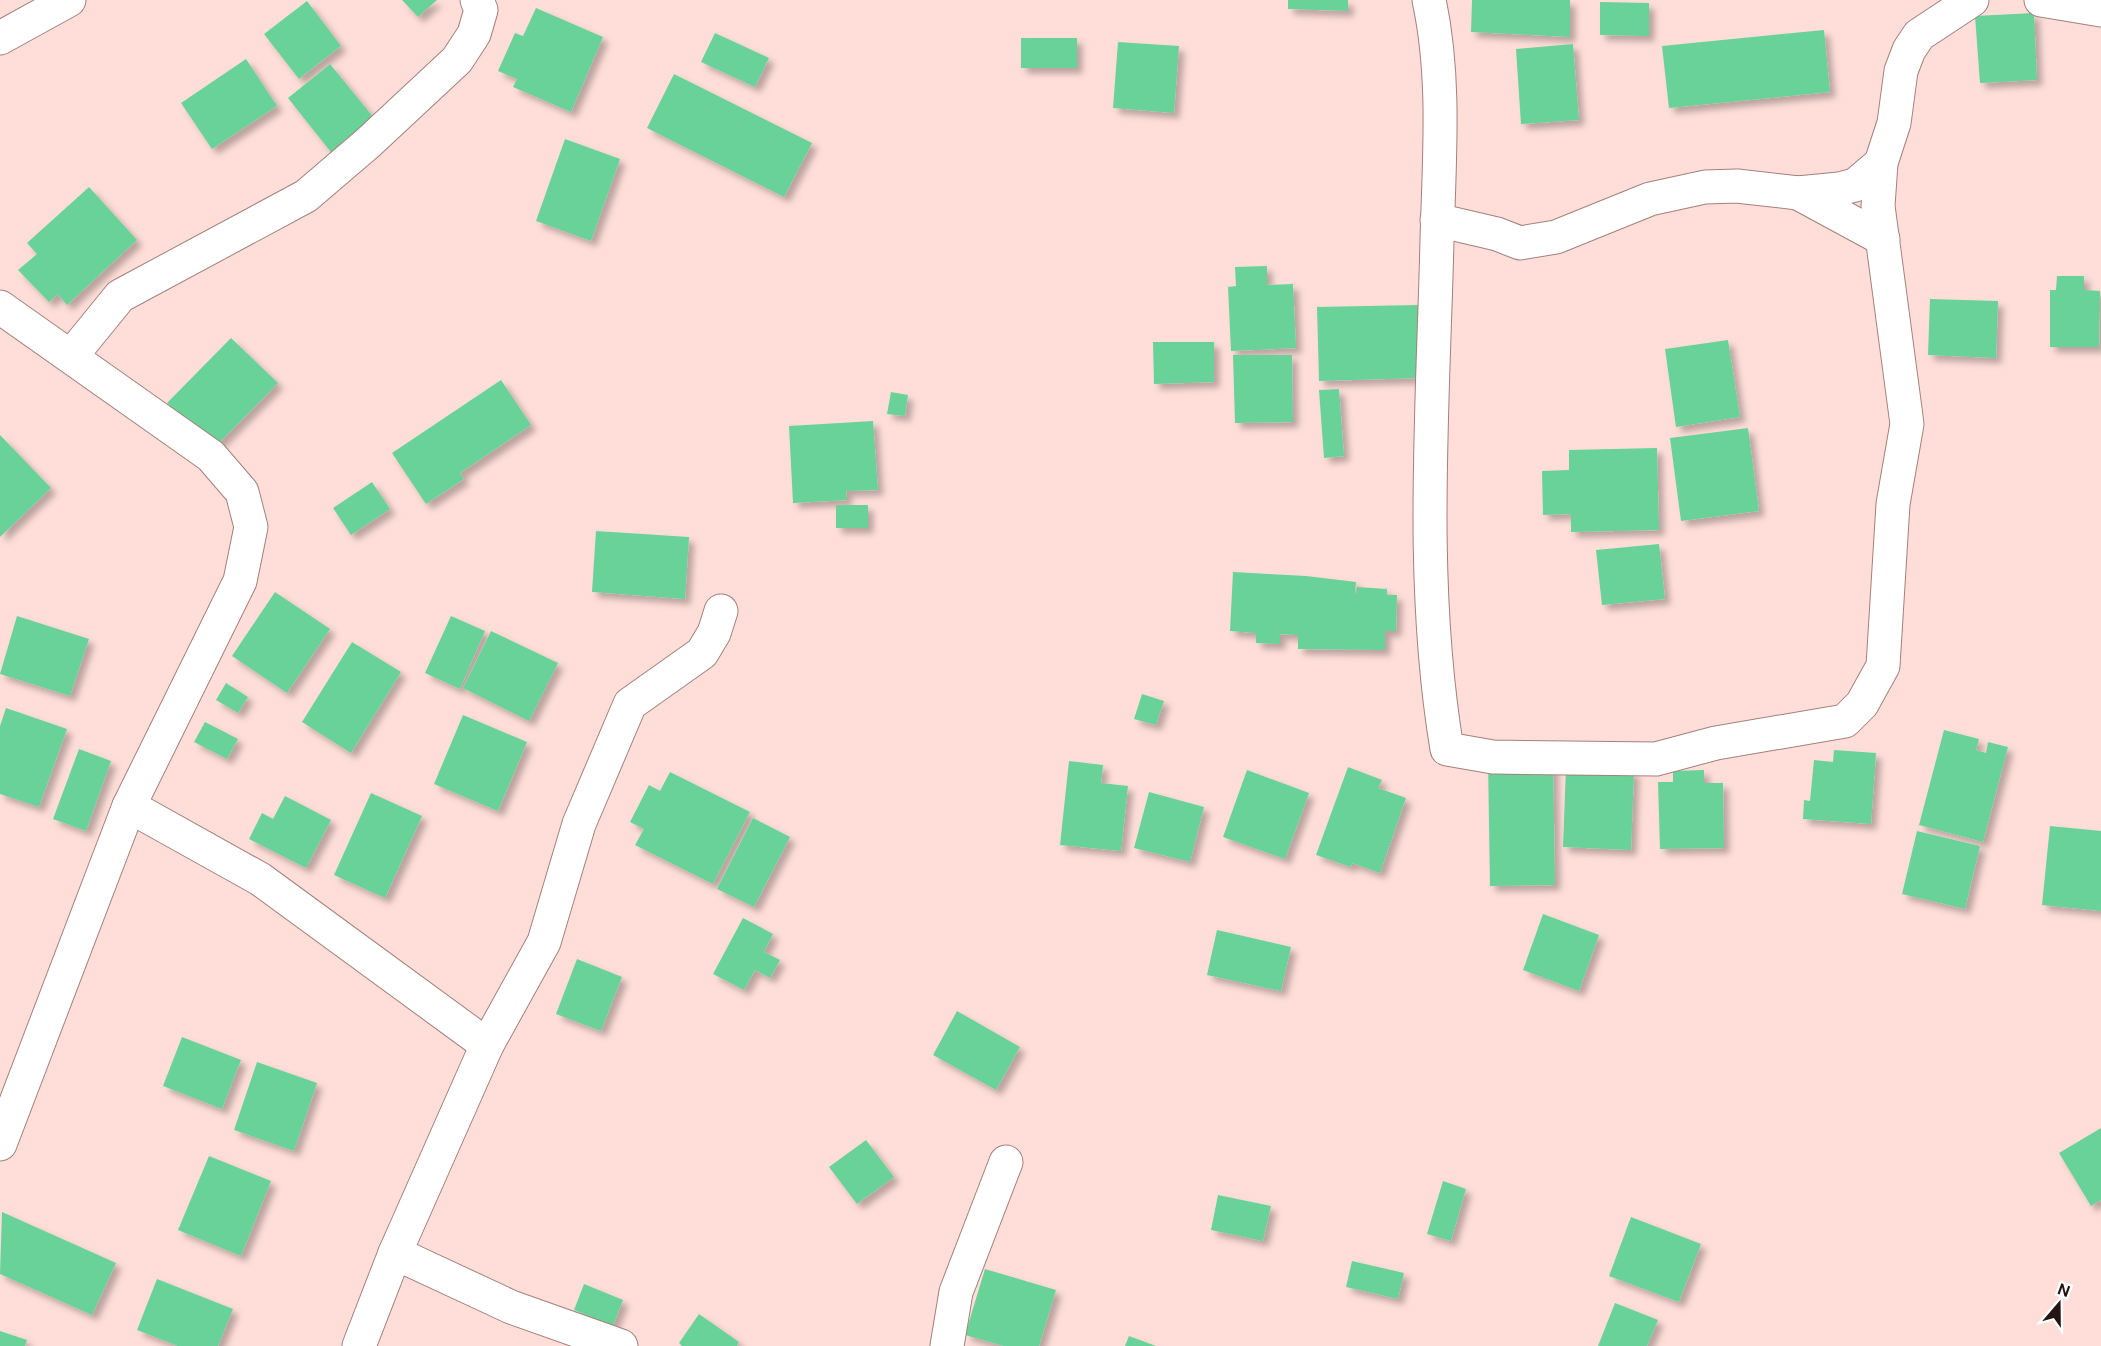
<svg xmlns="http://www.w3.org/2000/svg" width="2101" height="1346" font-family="'DM Sans',sans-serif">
<defs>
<filter id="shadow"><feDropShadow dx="5.5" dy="5.5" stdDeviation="3" flood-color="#0004"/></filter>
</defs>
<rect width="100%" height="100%" fill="#ffded9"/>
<g fill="#69d299" filter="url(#shadow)">
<path d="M402,0h35l-19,17z"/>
<path d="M1288,0h60v11l-60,-2z"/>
<path d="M1472,0h98v37l-99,-5z"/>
<path d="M307,1l34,45 -42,33 -35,-45z"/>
<path d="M1600,2l49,1v33l-49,-1z"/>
<path d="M536,8l67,29 -32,75 -58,-25 4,-8 -19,-8 17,-38 8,3z"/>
<path d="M2034,13l3,67 -57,3 -5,-67z"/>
<path d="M1824,30l6,62 -161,16 -7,-62z"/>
<path d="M715,33l54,25 -14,29 -54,-25z"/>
<rect x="1021" y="38" width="56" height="30"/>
<path d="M1118,42l61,4 -5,67 -61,-5z"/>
<path d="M1573,44l6,76 -58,4 -5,-75z"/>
<path d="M246,59l31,47 -65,43 -31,-46z"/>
<path d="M330,64l44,54 -32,48 -54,-68z"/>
<path d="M674,74l138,69 -28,54 -137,-69z"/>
<path d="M565,139l55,20 -29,82 -55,-20z"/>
<path d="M89,187l48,53 -70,65 -9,-11 -9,8 -31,-32 19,-16 -10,-11z"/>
<path d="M1267,266v19l26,-1 3,64 -65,3 -3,-64 8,-1 -1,-19z"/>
<path d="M2057,276h27v14l16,1 -1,56h-49v-57h6z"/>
<path d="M1930,299l68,2 -2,57 -68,-3z"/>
<path d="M1418,305l1,73 -100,3 -2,-74z"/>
<path d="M231,338l47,45 -64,65 -47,-45z"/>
<path d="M1728,340l12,77 -64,10 -11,-78z"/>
<path d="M1153,342h61v40l-60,2z"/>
<path d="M1233,355h59l1,67 -58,1z"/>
<path d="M501,380l30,45 -71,48 4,6 -38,25 -34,-51z"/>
<path d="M1339,389l5,67 -20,2 -5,-68z"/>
<path d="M891,392l17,3 -3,21 -18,-2z"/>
<path d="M873,421l5,69 -32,1 1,9 -54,3 -4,-77z"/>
<path d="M1748,428l11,83 -78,10 -11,-83z"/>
<path d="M0,435l51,53 -51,49z"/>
<path d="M1657,448l2,82 -88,2v-18l-28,1 -1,-44 27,-1v-20z"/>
<path d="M372,482l18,27 -39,26 -18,-27z"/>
<rect x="836" y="505" width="32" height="23"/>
<path d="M596,531l93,6 -4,62 -93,-7z"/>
<path d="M1659,544l6,55 -63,6 -6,-55z"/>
<path d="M1233,572l73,4 50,6 -1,11h2v-6l30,2v6h10l-1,36h-11v19l-87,-1v-14l-18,-1v10l-24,-1v-10l-26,-2z"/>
<path d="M275,592l55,37 -43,64 -55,-37z"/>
<path d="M17,616l72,23 -19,57 -70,-22z"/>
<path d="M451,616l34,15 -25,58 -35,-16z"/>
<path d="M491,631l67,32 -29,58 -66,-33z"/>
<path d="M352,642l49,30 -50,81 -49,-31z"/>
<path d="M226,683l22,14 -10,16 -22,-13z"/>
<path d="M1142,694l22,7 -8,24 -22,-6z"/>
<path d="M6,708l61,21 -28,78 -39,-13v-68z"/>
<path d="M463,715l64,27 -29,69 -64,-27z"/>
<path d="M205,722l33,17 -11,20 -33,-17z"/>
<path d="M1944,730l35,9 -3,11 10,3 2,-11 20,5 -25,95 -64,-17z"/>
<path d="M79,749l32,12 -25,70 -33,-12z"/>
<path d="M1834,750l42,3 -5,71 -68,-5 1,-19 6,1 4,-41 19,2z"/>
<path d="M1488,760h65l2,125 -65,1z"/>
<path d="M1069,761l34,4 -2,18 27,3 -7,65 -61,-6z"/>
<path d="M1348,767l34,13 -4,8 28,10 -26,75 -28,-10 -1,4 -35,-12z"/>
<path d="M1566,767l68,4 -3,79 -68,-3z"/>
<path d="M1247,770l62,23 -24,66 -62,-22z"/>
<path d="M1704,770v13h19l1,65 -64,1 -2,-67h15v-11z"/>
<path d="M670,772l80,40 -37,72 -78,-39 9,-16 -14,-7 19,-37 11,6z"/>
<path d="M1149,792l55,15 -14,55 -56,-14z"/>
<path d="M371,793l51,23 -37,82 -51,-23z"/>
<path d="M285,796l46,24 -25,48 -57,-29 13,-26 11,6z"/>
<path d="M753,818l37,19 -36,70 -37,-18z"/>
<path d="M2050,826l51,5v80l-59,-6z"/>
<path d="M1917,831l63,15 -15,63 -63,-15z"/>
<path d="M1543,914l56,21 -20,56 -56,-21z"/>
<path d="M743,918l30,16 -9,18 16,8 -10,18 -15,-8 -11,20 -31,-16z"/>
<path d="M1217,930l74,17 -10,44 -74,-16z"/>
<path d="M577,959l45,18 -21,54 -45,-17z"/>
<path d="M957,1011l63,36 -24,43 -63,-35z"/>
<path d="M182,1037l59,23 -19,49 -59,-23z"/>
<path d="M257,1062l60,21 -23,68 -60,-21z"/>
<path d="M2101,1128v72l-10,6 -32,-53z"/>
<path d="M866,1140l28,37 -37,27 -28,-37z"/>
<path d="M209,1156l62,25 -30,75 -63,-26z"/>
<path d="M1443,1181l23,8 -15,52 -24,-7z"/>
<path d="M1218,1195l53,11 -8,35 -52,-11z"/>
<path d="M2,1212l114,51 -24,52 -92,-41z"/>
<path d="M1631,1217l70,27 -22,58 -70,-26z"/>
<path d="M1352,1261l52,12 -6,26 -52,-12z"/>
<path d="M985,1269l71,21 -17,56h-35l-39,-11z"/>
<path d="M157,1279l76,30 -15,37h-40l-41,-16z"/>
<path d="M584,1284l39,16 -10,26 -39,-16z"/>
<path d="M1615,1303l43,17 -11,26h-49z"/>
<path d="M699,1314l40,28 -2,4h-55l-3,-3z"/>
<path d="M0,1331l27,9 -2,6h-25z"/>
<path d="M1129,1336l27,10h-31z"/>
</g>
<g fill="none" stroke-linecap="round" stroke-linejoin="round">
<defs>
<g id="minor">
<path d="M1429,0c17,78 10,161 8,240 -4,169 -18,341 10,509l46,8 163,2 60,-16 129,-22 17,-17 21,-38 10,-162 14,-80 -29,-218 3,-43 13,-40 7,-52 8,-21 10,-15 53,-35"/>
<path d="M2041,0l60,10"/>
<path d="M0,38l69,-38"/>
<path d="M1798,193l85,46"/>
<path d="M1437,220l60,14 23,9 36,-6 94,-38 55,-12 32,-1 61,7 41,-4 16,-4 26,-22"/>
<path d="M0,307l211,149 31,36 9,35 -11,54 -111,225 -129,338"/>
<path d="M72,355l48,-59 186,-100 62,-53 89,-83 17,-26 7,-24 -4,-10"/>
<path d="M129,806l131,73 227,166"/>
<path d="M395,1253l116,54 110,39"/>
<path d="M359,1346l36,-93 92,-208 57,-103 35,-118 51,-120 72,-51 12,-20 7,-22"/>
<path d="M947,1346l9,-54 50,-130"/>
</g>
</defs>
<use href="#minor" stroke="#a4807a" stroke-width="35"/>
<use href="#minor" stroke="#fff" stroke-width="33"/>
</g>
<g transform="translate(2059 1304) rotate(20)" stroke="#ffffff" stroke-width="4.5" paint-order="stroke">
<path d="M0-4.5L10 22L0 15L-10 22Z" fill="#231513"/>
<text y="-9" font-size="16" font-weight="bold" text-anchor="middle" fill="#231513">N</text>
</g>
</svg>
